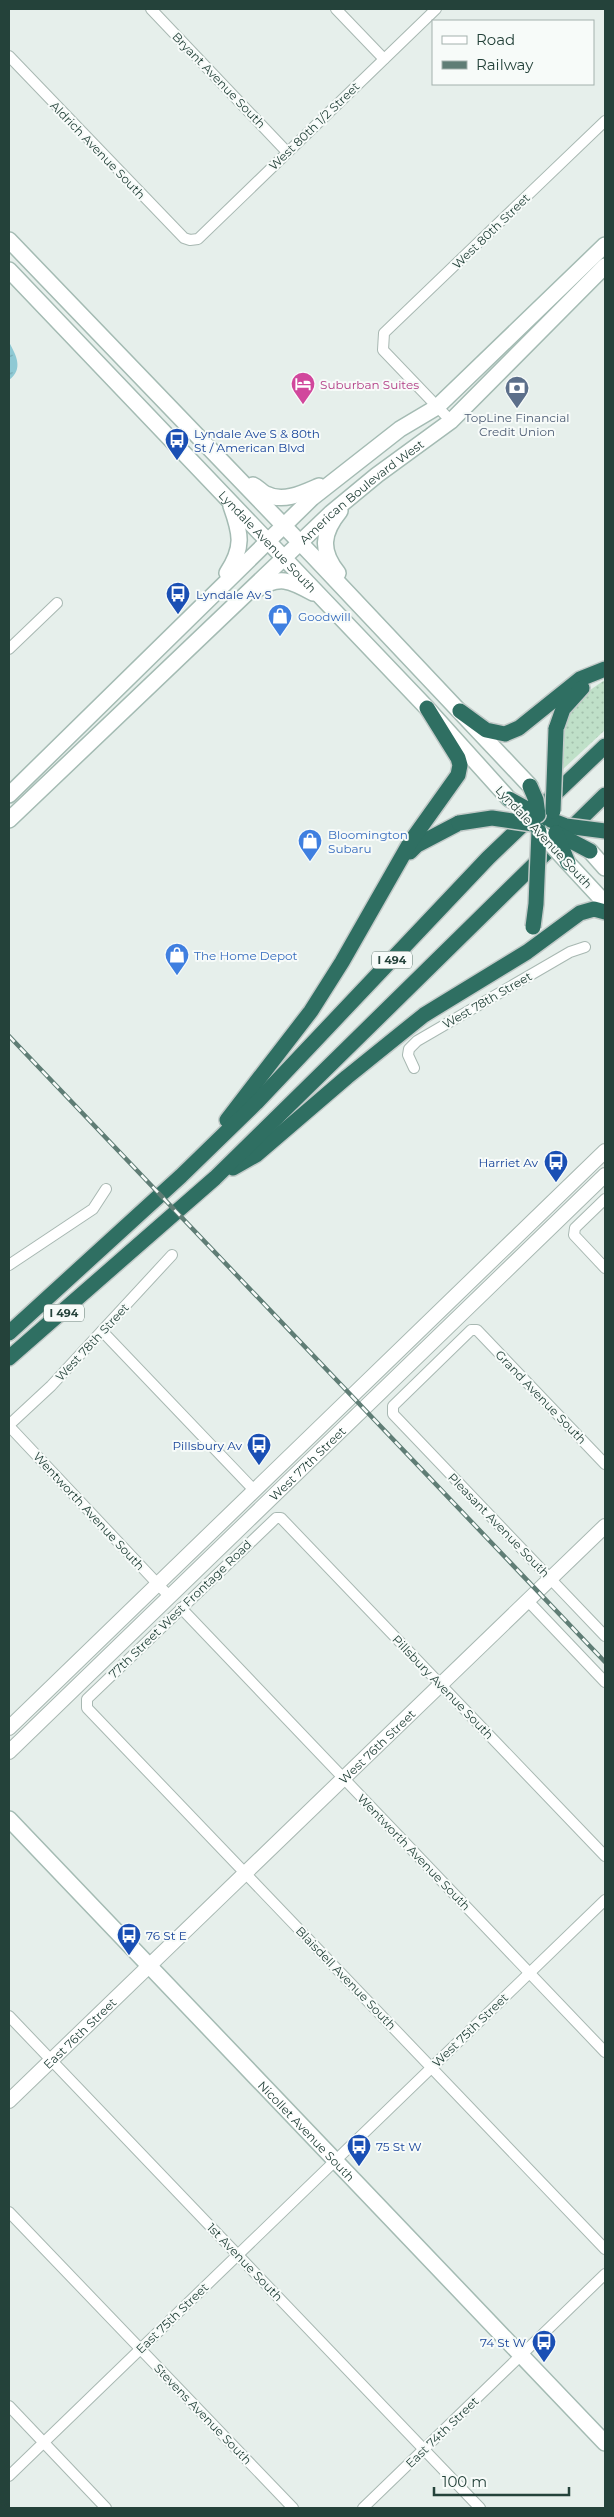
<svg xmlns="http://www.w3.org/2000/svg" width="614" height="2517" font-family="Montserrat,sans-serif">
<defs>
<pattern id="grass-dots" width="8" height="8" patternUnits="userSpaceOnUse" patternTransform="scale(1.25)"><rect width="8" height="8" fill="#bfe0c8"/><path d="M2 2h.1M6 6h.1" fill="none" stroke="#a4c1ad" stroke-width="1.8" stroke-linecap="round"/></pattern>
<pattern id="water-ripples" width="26" height="14" patternUnits="userSpaceOnUse" patternTransform="scale(1.25)"><rect width="26" height="14" fill="#8ec9d4"/><path d="M2 4q2-2 4 0t4 0M15 11q2-2 4 0t4 0" fill="none" stroke="#74a5ad"/></pattern>
</defs>
<rect width="100%" height="100%" fill="#e6efeb"/>
<path fill="url(#grass-dots)" d="M605,680v50l-43,40c1,-45 2,-65 43,-90z"/>
<path fill="url(#water-ripples)" d="M9,342c7,13 15,27 0,38z"/>
<g fill="none" stroke-linecap="round" stroke-linejoin="round">
<defs>
<g id="minor">
<path d="M151,9l136,143"/>
<path d="M336,9l48,50"/>
<path d="M9,56l175,182 6,2 8,-1 238,-230"/>
<path d="M451,421l-68,-71 1,-17 221,-212"/>
<path d="M9,649l48,-46"/>
<path d="M414,1068l-6,-13 1,-6 8,-8 153,-89 15,-5"/>
<path d="M605,1199l-30,29 -1,7 31,33"/>
<path d="M9,1265l84,-56 13,-20"/>
<path d="M102,1331l152,159"/>
<path d="M9,1425l42,-39 121,-131"/>
<path d="M9,1426l160,170"/>
<path d="M605,1464l-128,-134h-6l-78,76v8l212,222"/>
<path d="M528,1601l77,81"/>
<path d="M181,1608l424,444"/>
<path d="M605,1856l-324,-338h-5l-189,181v9l518,541"/>
<path d="M9,2016l471,492"/>
<path d="M9,2212l284,296"/>
<path d="M9,2406l97,102"/>
<path d="M9,2476l596,-576"/>
<path d="M363,2508l242,-234"/>
</g>
<g id="tertiary">
<path d="M9,1728l596,-577"/>
<path id="s1" d="M9,1752l596,-577"/>
<path id="s2" d="M9,2101l596,-575"/>
</g>
<g id="secondary">
<path d="M9,240l303,315 218,231"/>
<path id="s3" d="M9,270l418,438 82,91"/>
<path d="M253,485c5,2 8,7 13,9 17,9 37,-1 53,-8"/>
<path d="M227,573c17,-26 14,-39 4,-67"/>
<path d="M338,573c-18,-22 -16,-40 2,-62"/>
<path d="M256,590c23,-15 34,-10 57,3"/>
<path d="M9,795l303,-297 88,-69 37,-22 168,-162"/>
<path id="s4" d="M9,820l322,-307 46,-38 74,-54 154,-155"/>
<path d="M590,851l15,17"/>
<path d="M568,863l37,40"/>
<path id="s5" d="M9,1819l596,624"/>
</g>
<g id="motorway">
<path d="M460,711l26,19 19,4 14,-6 61,-49 25,-10"/>
<path d="M556,729l7,-20 19,-21"/>
<path d="M538,827v-12l28,11"/>
<path d="M410,852l7,-7 42,-22"/>
<path d="M227,1120l84,-109 31,-49 69,-121 47,-66 2,-10 -2,-7 -31,-50"/>
<path d="M233,1168l23,-13 91,-78 77,-62 103,-63 53,-39 14,-4 11,3"/>
<path d="M9,1333l172,-157 75,-73 232,-245 117,-112"/>
<path d="M9,1358l206,-180 390,-383"/>
</g>
</defs>
<use href="#minor" stroke="#a8b8b2" stroke-width="12"/>
<use href="#tertiary" stroke="#a8b8b2" stroke-width="16"/>
<use href="#secondary" stroke="#a4bbb3" stroke-width="18"/>
<use href="#motorway" stroke="#c2cac8" stroke-width="18"/>
<use href="#minor" stroke="#fff" stroke-width="10"/>
<use href="#tertiary" stroke="#fff" stroke-width="14"/>
<use href="#secondary" stroke="#fff" stroke-width="15"/>
<use href="#motorway" stroke="#2f6f62" stroke-width="15"/>
<defs>
<path id="rail" d="M9,1036l596,626"/>
</defs>
<use href="#rail" stroke="#5f7d75" stroke-width="4.5"/>
<use href="#rail" stroke="#f7fbf9" stroke-width="2.5" stroke-dasharray="8" stroke-linecap="butt"/>
<defs>
<path id="secondary-bridge" d="M539,831l29,32"/>
<g id="motorway-bridge">
<path d="M509,799l29,16 -2,-15 -6,-14"/>
<path d="M553,811l3,-82"/>
<path d="M459,823l33,-5 41,6"/>
<path d="M566,826l39,5"/>
<path d="M556,833l34,18"/>
<path d="M556,833l12,30"/>
<path d="M533,927l3,-23 3,-73"/>
</g>
</defs>
<use href="#secondary-bridge" stroke="#a4bbb3" stroke-width="18" stroke-linecap="butt"/>
<use href="#motorway-bridge" stroke="#c2cac8" stroke-width="18" stroke-linecap="butt"/>
<use href="#secondary-bridge" stroke="#fff" stroke-width="15"/>
<use href="#motorway-bridge" stroke="#2f6f62" stroke-width="15"/>
</g>
<defs>
<symbol id="hotel-pin" viewBox="-11 -11 22 30"><path d="M0 17L-7.5 6A9.5 9.5 0 1 1 7.5 6Z" fill="#d1479c" stroke="#f7fbf9"/><path d="M-6-4.5h1.5V1H6V5H4.5V3h-9V5H-6ZM-4 0a1.8 1.8 0 1 1 3.6 0ZM.5 0V-2.5h3Q6-2.5 6 0Z" fill="#fff"/></symbol>
<symbol id="bank-pin" viewBox="-11 -11 22 30"><path d="M0 17L-7.5 6A9.5 9.5 0 1 1 7.5 6Z" fill="#5c6f8a" stroke="#f7fbf9"/><path d="M-6-4H6V4H-6ZM0-2.3a2.3 2.3 0 1 0 0 4.6a2.3 2.3 0 1 0 0-4.6Z" fill="#fff"/></symbol>
<symbol id="bus-pin" viewBox="-11 -11 22 30"><path d="M0 17L-7.5 6A9.5 9.5 0 1 1 7.5 6Z" fill="#1a4fb4" stroke="#f7fbf9"/><path d="M-5-6H5V4H4V6H2V4H-2V6H-4V4H-5ZM-3.5-4V0h7V-4ZM-3.5 1.2v1.5H-2V1.2ZM2 1.2v1.5H3.5V1.2Z" fill="#fff"/></symbol>
<symbol id="shop-pin" viewBox="-11 -11 22 30"><path d="M0 17L-7.5 6A9.5 9.5 0 1 1 7.5 6Z" fill="#3f7fe0" stroke="#f7fbf9"/><path d="M-5-2.5h2.3a2.7 3.5 0 0 1 5.4 0H5L5.5 6h-11ZM-1.5-2.5h3a1.5 2.3 0 0 0-3 0Z" fill="#fff"/></symbol>
</defs>
<g fill-rule="evenodd">
<use href="#hotel-pin" x="289" y="370" width="28" height="38"/>
<use href="#bank-pin" x="503" y="374" width="28" height="38"/>
<use href="#bus-pin" x="163" y="426" width="28" height="38"/>
<use href="#bus-pin" x="164" y="580" width="28" height="38"/>
<use href="#shop-pin" x="266" y="602" width="28" height="38"/>
<use href="#shop-pin" x="296" y="827" width="28" height="38"/>
<use href="#shop-pin" x="163" y="941" width="28" height="38"/>
<use href="#bus-pin" x="542" y="1148" width="28" height="38"/>
<use href="#bus-pin" x="245" y="1431" width="28" height="38"/>
<use href="#bus-pin" x="115" y="1921" width="28" height="38"/>
<use href="#bus-pin" x="345" y="2132" width="28" height="38"/>
<use href="#bus-pin" x="530" y="2328" width="28" height="38"/>
</g>
<g text-anchor="middle" dominant-baseline="central" stroke-width="4" stroke-linejoin="round" paint-order="stroke">
<g fill="#f7fbf9" stroke="#637a73" stroke-width="1">
<rect x="372" y="951.5" width="40" height="17" rx="4"/>
<rect x="44" y="1304.5" width="40" height="17" rx="4"/>
</g>
<g font-size="11" font-weight="bold" fill="#24423a">
<text x="392" y="960">I 494</text>
<text x="64" y="1313">I 494</text>
</g>
<g font-size="12" fill="#24423a" stroke="#f7fbf9">
<text transform="translate(219 80) rotate(46)">Bryant Avenue South</text>
<text transform="translate(314 126) rotate(-44)">West 80th 1/2 Street</text>
<text transform="translate(98 150) rotate(46)">Aldrich Avenue South</text>
<text transform="translate(491 231) rotate(-44)">West 80th Street</text>
<text stroke="none"><textPath href="#s4" startOffset="482">American Boulevard West</textPath></text>
<text stroke="none"><textPath href="#s3" startOffset="375">Lyndale Avenue South</textPath></text>
<text transform="translate(544 837) rotate(47)">Lyndale Avenue South</text>
<text transform="translate(487 1000) rotate(-30)">West 78th Street</text>
<text transform="translate(92 1342) rotate(-47)">West 78th Street</text>
<text transform="translate(541 1397) rotate(46)">Grand Avenue South</text>
<text stroke="none"><textPath href="#s1" startOffset="415">West 77th Street</textPath></text>
<text transform="translate(89 1511) rotate(47)">Wentworth Avenue South</text>
<text transform="translate(499 1525) rotate(46)">Pleasant Avenue South</text>
<text transform="translate(180 1609) rotate(-44)">77th Street West Frontage Road</text>
<text transform="translate(443 1687) rotate(46)">Pillsbury Avenue South</text>
<text stroke="none"><textPath href="#s2" startOffset="511">West 76th Street</textPath></text>
<text transform="translate(414 1852) rotate(46)">Wentworth Avenue South</text>
<text transform="translate(346 1978) rotate(46)">Blaisdell Avenue South</text>
<text transform="translate(470 2030) rotate(-44)">West 75th Street</text>
<text stroke="none"><textPath href="#s2" startOffset="98">East 76th Street</textPath></text>
<text stroke="none"><textPath href="#s5" startOffset="431">Nicollet Avenue South</textPath></text>
<text transform="translate(245 2262) rotate(46)">1st Avenue South</text>
<text transform="translate(172 2318) rotate(-44)">East 75th Street</text>
<text transform="translate(203 2414) rotate(46)">Stevens Avenue South</text>
<text transform="translate(442 2432) rotate(-44)">East 74th Street</text>
</g>
<g font-size="12" fill="#b23c85" stroke="#f7fbf9" text-anchor="start">
<text x="320" y="384">Suburban Suites</text>
</g>
<g font-size="12" fill="#4e5e75" stroke="#f7fbf9">
<text x="517" y="417">TopLine Financial<tspan x="517" dy="14">Credit Union</tspan></text>
</g>
<g font-size="12" fill="#164399" stroke="#f7fbf9" text-anchor="start">
<text x="194" y="433">Lyndale Ave S &amp; 80th<tspan x="194" dy="14">St / American Blvd</tspan></text>
<text x="196" y="594">Lyndale Av S</text>
<text x="538" y="1162" text-anchor="end">Harriet Av</text>
<text x="242" y="1445" text-anchor="end">Pillsbury Av</text>
<text x="146" y="1935">76 St E</text>
<text x="376" y="2146">75 St W</text>
<text x="526" y="2342" text-anchor="end">74 St W</text>
</g>
<g font-size="12" fill="#366cbe" stroke="#f7fbf9" text-anchor="start">
<text x="298" y="616">Goodwill</text>
<text x="328" y="834">Bloomington<tspan x="328" dy="14">Subaru</tspan></text>
<text x="194" y="955">The Home Depot</text>
</g>
</g>
<rect width="614" height="2517" fill="none" stroke="#24423a" stroke-width="20"/>
<rect x="432" y="20" width="162" height="65" fill="#f7fbf9" stroke="#a3b1ad"/>
<rect x="442" y="36" width="25" height="8" fill="#ffffff" stroke="#a3b1ad"/>
<text x="476" y="45" font-size="15" fill="#24423a">Road</text>
<rect x="442" y="61" width="25" height="8" fill="#5f7d75" stroke="#a3b1ad"/>
<text x="476" y="70" font-size="15" fill="#24423a">Railway</text>
<path d="M434 2487v8h135v-8" fill="none" stroke="#24423a" stroke-width="2.5"/>
<text x="442" y="2487" font-size="15" fill="#24423a" stroke="#f7fbf9" stroke-width="4" paint-order="stroke">100 m</text>
</svg>
